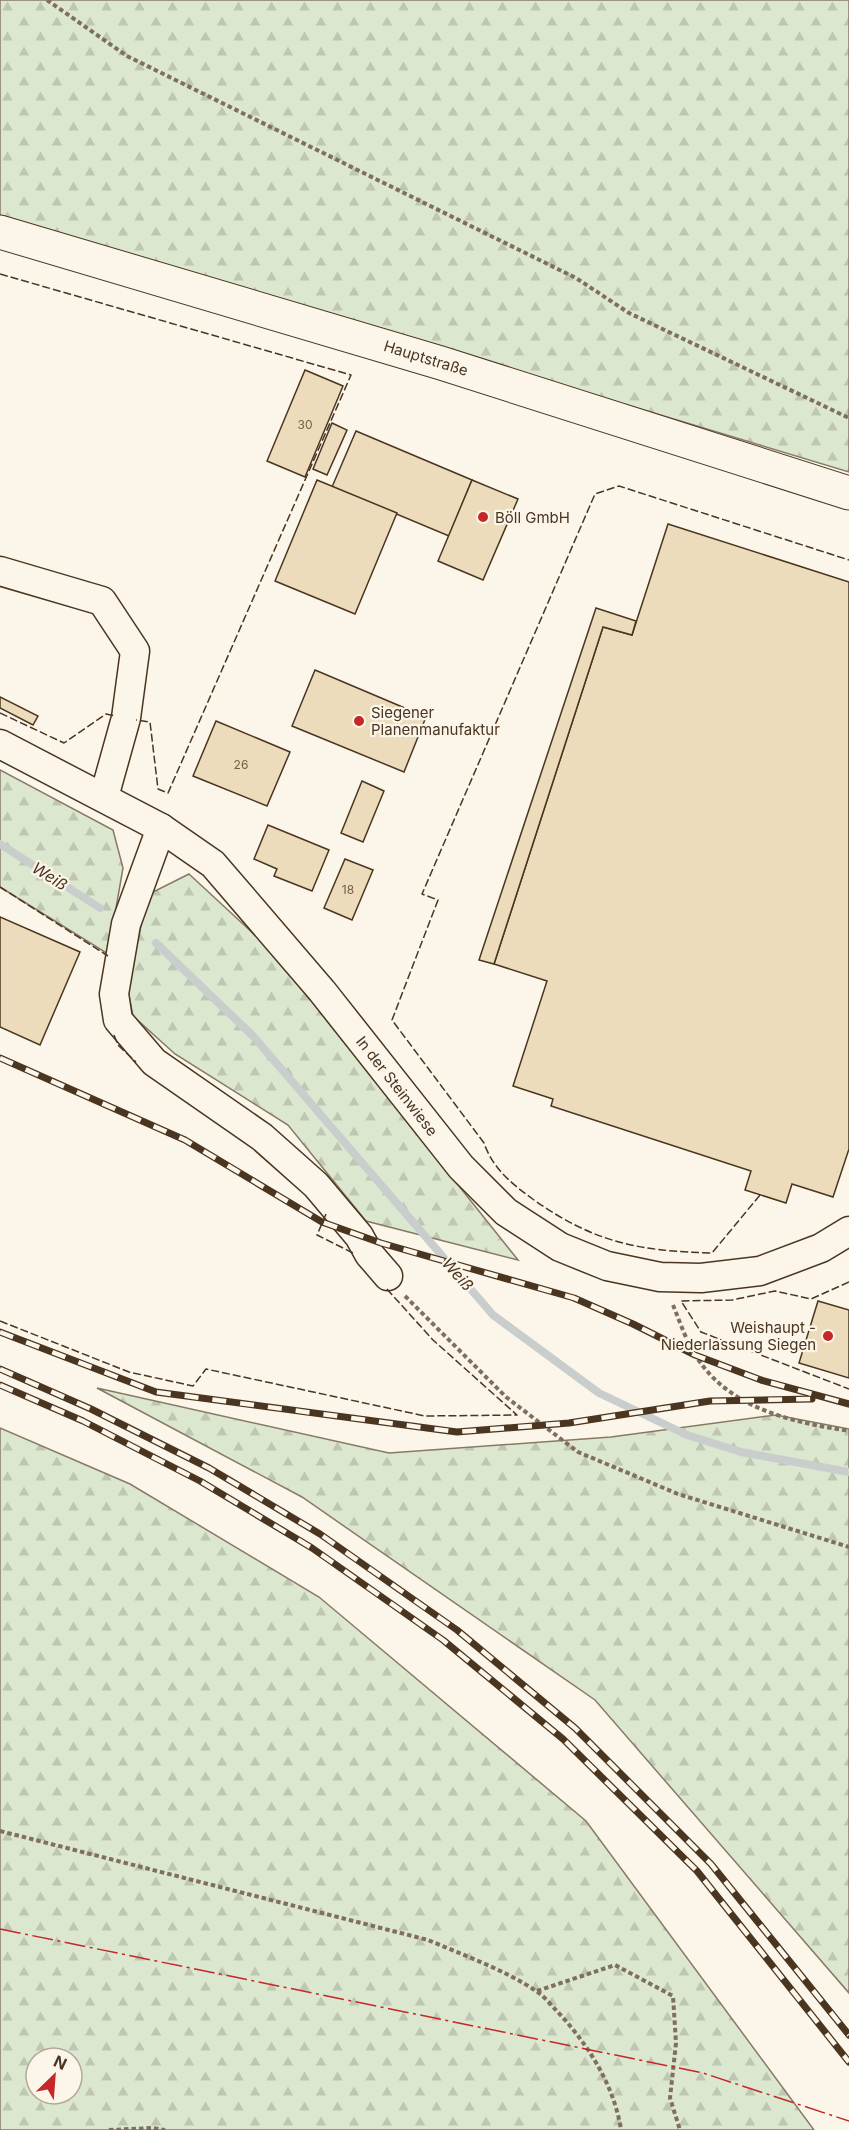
<svg xmlns="http://www.w3.org/2000/svg" width="849" height="2130" font-family="Inter,sans-serif">
<defs>
<pattern id="forest-firs" width="22" height="20" patternUnits="userSpaceOnUse" patternTransform="scale(1.5)"><rect width="22" height="20" fill="#dce7d0"/><path d="M5 1l3.5 6h-7zM16 11l3.5 6h-7z" fill="#bec7b2"/></pattern>
</defs>
<rect width="100%" height="100%" fill="#fbf6e9"/>
<g fill="url(#forest-firs)" stroke="#887966" stroke-width="1.5" fill-rule="evenodd">
<path d="M0,0h849v472l-849,-257z"/>
<path d="M0,770l113,60 10,38 -15,86 -108,-67z"/>
<path d="M189,874l80,74 249,312 -152,-39 -78,-96 -113,-71 -42,-38 -5,-26 19,-95z"/>
<path d="M97,1388l292,65 222,-16 165,-22 73,14v564l-254,-293 -293,-203z"/>
<path d="M0,1428l130,56 189,113 267,224 228,309h-814zM36,2058h36v36h-36z"/>
</g>
<g fill="none" stroke-linecap="round" stroke-linejoin="round">
<g stroke="#c9cecd" stroke-width="8">
<path d="M0,844l100,64"/>
<path d="M156,943l97,93 240,279 106,78 88,42 54,17 108,20"/>
</g>
</g>
<g fill="#ecdcbc" stroke="#4a3520" stroke-width="1.5">
<path d="M305,370l38,16 -38,91 -38,-16z"/>
<path d="M332,423l15,7 -20,45 -14,-6z"/>
<path d="M356,431l116,49 -23,56 -117,-49z"/>
<path d="M317,480l80,33 -42,101 -80,-33z"/>
<path d="M472,480l46,19 -35,81 -45,-19z"/>
<path d="M668,524l181,58v567l-16,48 -41,-13 -6,19 -41,-13 6,-19 -200,-65 2,-7 -40,-13 34,-105 -53,-17 109,-337 29,8z"/>
<path d="M596,608l40,13 -4,14 -29,-8 -109,337 -15,-4z"/>
<path d="M315,670l111,47 -22,55 -112,-46z"/>
<path d="M0,697l38,19 -5,9 -33,-17z"/>
<path d="M216,721l74,31 -23,54 -74,-30z"/>
<path d="M362,781l22,10 -21,51 -22,-9z"/>
<path d="M268,825l61,25 -17,41 -38,-15 3,-7 -23,-10z"/>
<path d="M345,859l28,11 -21,50 -28,-12z"/>
<path d="M0,917l80,35 -40,93 -40,-18z"/>
<path d="M818,1301l31,9v68l-50,-15z"/>
</g>
<g fill="none" stroke-linecap="round" stroke-linejoin="round">
<defs>
<g id="minor">
<path d="M0,571l102,30 33,50 -9,67 -22,79"/>
<path d="M0,744l161,84 52,36 109,127 139,176 45,45 54,35 47,19 53,11 41,1 59,-7 61,-23 28,-17"/>
<path d="M161,828l-35,96 -12,70 4,26 36,42 108,75 54,48 43,51 10,18 19,22"/>
</g>
<path id="major" d="M0,232l441,131 408,130"/>
</defs>
<use href="#minor" stroke="#4a3520" stroke-width="31"/>
<use href="#major" stroke="#4a3520" stroke-width="35"/>
<g stroke="#7f6f5c" stroke-width="4" stroke-dasharray="4.5 3" stroke-linecap="butt">
<path d="M47,0l80,56 449,222 53,35 220,105"/>
<path d="M405,1296l101,101 72,55 100,42 171,53"/>
<path d="M673,1305c7,17 13,36 23,51 33,53 96,66 153,75"/>
<path d="M0,1831l428,109c33,14 79,31 108,51 8,5 14,13 20,19 31,33 58,74 65,120"/>
<path d="M537,1991l78,-26 58,31 3,47 -6,55 10,32"/>
<path d="M109,2130l44,-2 12,2"/>
</g>
<use href="#minor" stroke="#fbf6e9" stroke-width="28"/>
<use href="#major" stroke="#fbf6e9" stroke-width="33"/>
<defs>
<g id="rail">
<path d="M0,1058l185,82 137,82 59,21 193,55 59,26 62,31 66,25 88,24"/>
<path d="M0,1332l156,60 301,40 112,-9 141,-22 102,-2"/>
<path d="M0,1369l91,40 118,59 111,66 137,96 118,98 136,136 138,171"/>
<path d="M0,1385l83,36 117,60 112,67 131,92 120,99 134,132 152,191"/>
</g>
</defs>
<use href="#rail" stroke="#4a3520" stroke-width="7"/>
<use href="#rail" stroke="#fbf6e9" stroke-width="4.5" stroke-dasharray="14" stroke-linecap="butt"/>
<g stroke="#4a3520" stroke-width="1.5" stroke-dasharray="8 3" stroke-linecap="butt">
<path d="M0,274l351,101 -183,418 -10,-4 -8,-67 -14,-2"/>
<path d="M0,713l64,30 42,-29 10,2"/>
<path d="M0,887l108,69"/>
<path d="M114,1035l4,10 18,17"/>
<path d="M760,1195l-48,58c-73,-2 -117,-10 -178,-53 -22,-16 -41,-31 -50,-57l-92,-123 46,-120 -16,-6 173,-400 24,-8 230,74"/>
<path d="M326,1214l-9,21 38,19"/>
<path d="M849,1282l-38,17 -36,-8 -43,9 -51,1 20,31 148,57"/>
<path d="M0,1321l129,51 64,14 13,-17 219,47 92,-1 -84,-75 -47,-52"/>
</g>
<path stroke="#c62828" stroke-width="1.5" stroke-dasharray="21 4.5 3 4.5" stroke-linecap="butt" d="M0,1929l703,144 146,48"/>
</g>
<g fill="#c62828" stroke="#fbf6e9" stroke-width="2">
<circle cx="483" cy="517" r="6"/>
<circle cx="359" cy="721" r="6"/>
<circle cx="828" cy="1336" r="6"/>
</g>
<g text-anchor="middle" dominant-baseline="central" stroke-width="4.5" stroke-linejoin="round" paint-order="stroke">
<g font-size="12" fill="#725f47">
<text x="305" y="424">30</text>
<text x="241" y="764">26</text>
<text x="348" y="889">18</text>
</g>
<g font-size="15" fill="#4a3520" stroke="#fbf6e9">
<text transform="translate(426 358) rotate(17)">Hauptstraße</text>
<text transform="translate(397 1086) rotate(52)">In der Steinwiese</text>
</g>
<g font-size="15" fill="#4a3520" stroke="#fbf6e9" text-anchor="start">
<text x="495" y="517">Böll GmbH</text>
<text x="371" y="712">Siegener<tspan x="371" dy="17">Planenmanufaktur</tspan></text>
<text x="816" y="1327" text-anchor="end">Weishaupt -<tspan x="816" dy="17">Niederlassung Siegen</tspan></text>
</g>
<g font-size="16" font-style="italic" fill="#4a3520" stroke="#fbf6e9">
<text transform="translate(50 876) rotate(32)">Weiß</text>
<text transform="translate(458 1274) rotate(49)">Weiß</text>
</g>
</g>
<g transform="translate(54 2076) rotate(25)"><circle r="28" fill="#fbf6e9" stroke="#b4a999" stroke-width="1.5"/>
<path d="M0-4.5L10 22L0 15L-10 22Z" fill="#c62828"/>
<text y="-9" font-size="16" font-weight="bold" text-anchor="middle" fill="#4a3520">N</text>
</g>
</svg>
